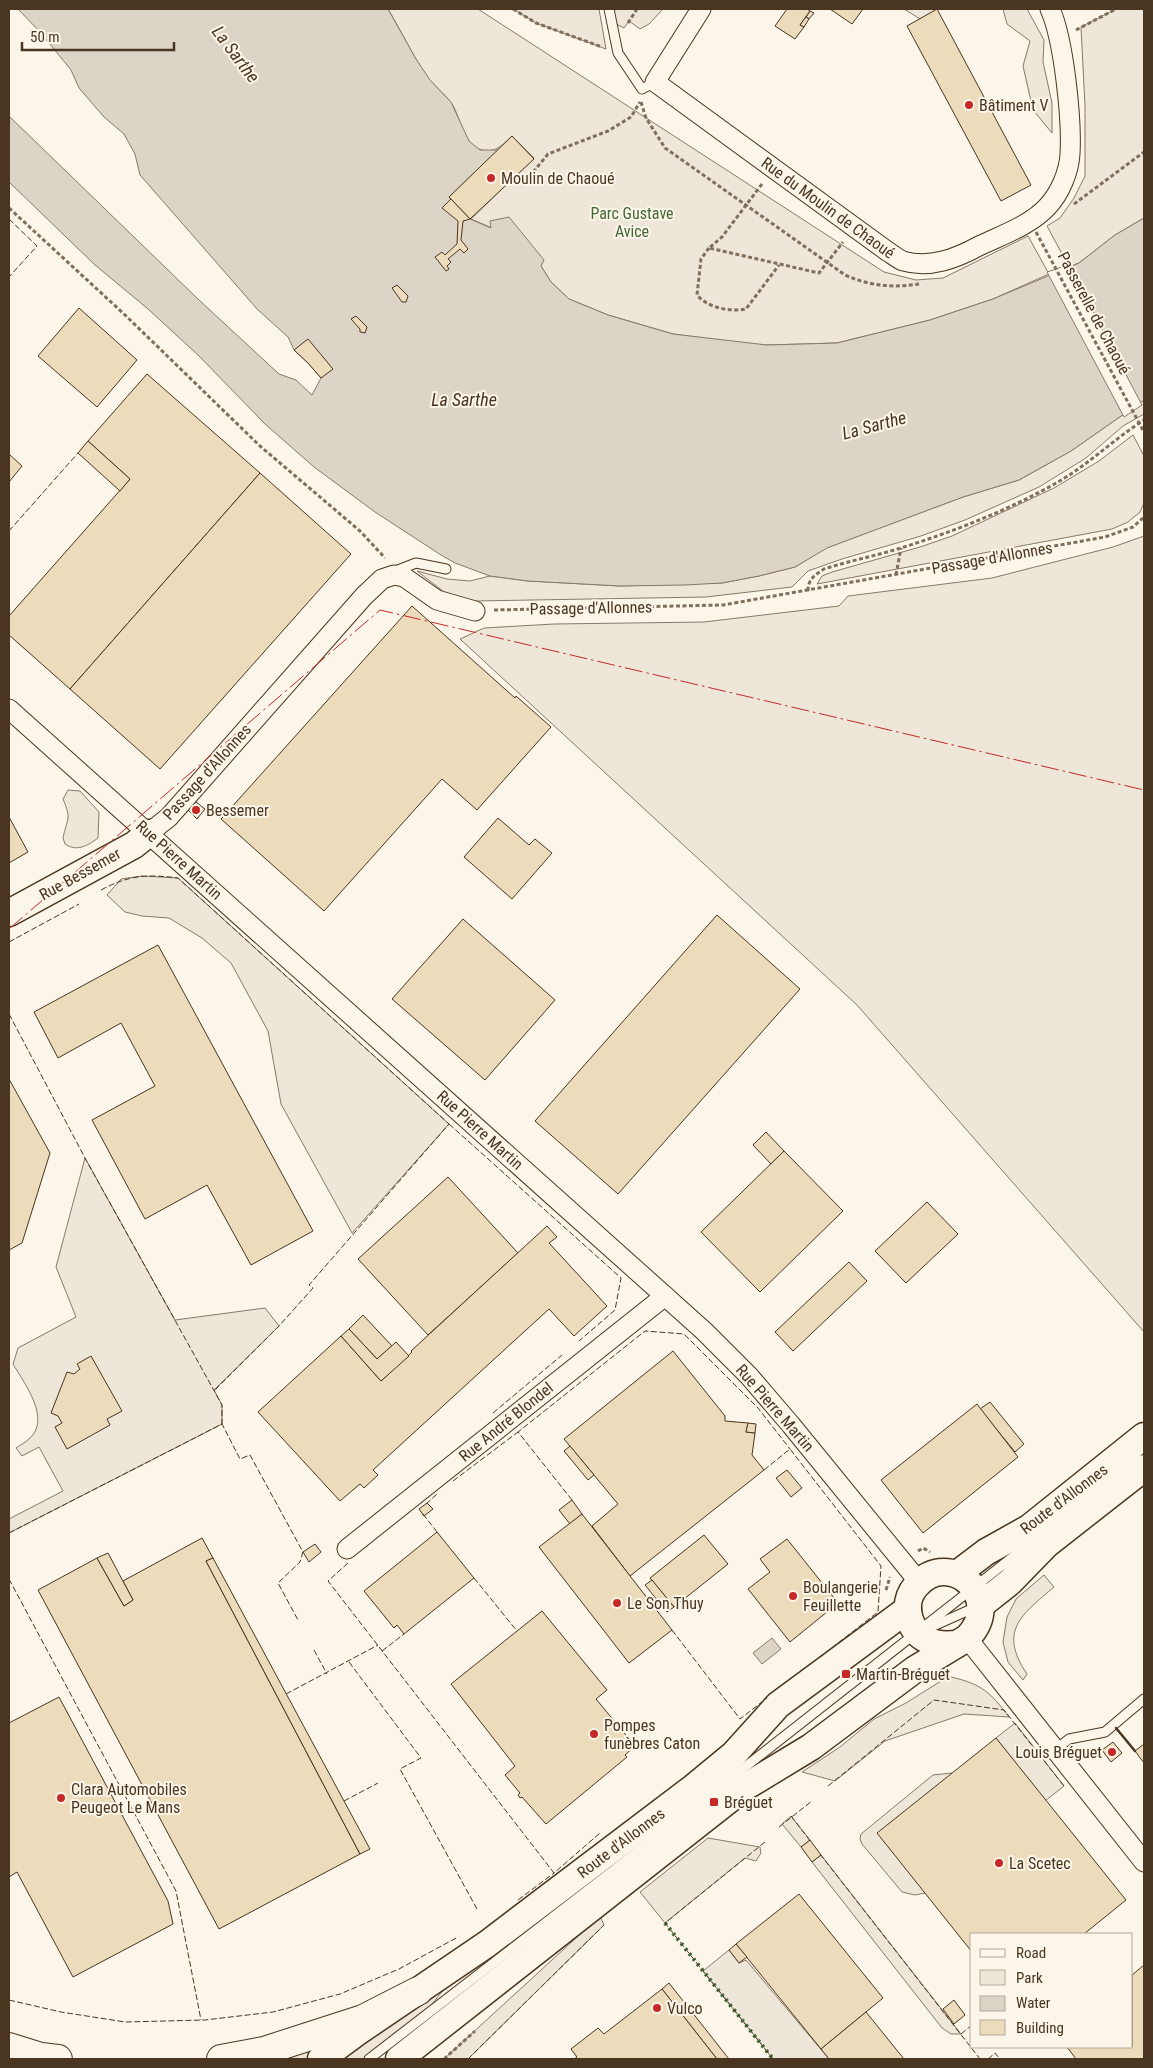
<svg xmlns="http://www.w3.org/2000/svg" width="1153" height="2068" font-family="'Roboto Condensed',sans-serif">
<rect width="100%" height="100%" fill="#fbf6e9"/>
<g fill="#ede6d9" stroke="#887966">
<path d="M388,9h90l406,263 32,8 27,-2 85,-42 21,38 -56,25 -63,21 -93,23 -70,2 -20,-1 -74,-10 -65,-19 -39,-16 -18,-17 -10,-16 -49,-38 -21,-9 63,-61 -22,-22c-9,9 -19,19 -33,13 -16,-6 -18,-31 -27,-45 -6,-9 -16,-16 -23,-25 -16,-22 -27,-47 -41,-70z"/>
<path d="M513,9h86l7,40 -70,-26z"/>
<path d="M610,9h53l-14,15 -9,5 -11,-8 -5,7 -8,-4z"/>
<path d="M904,9h35l-19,10z"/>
<path d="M1003,9h24l17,31 -1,22 9,41v30l-19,-23 -10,-44 7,-25 -23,-17z"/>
<path d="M1116,9h28v209l-29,17 -36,28 -10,4 -22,-41 13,-8 14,-20 11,-22v-70l-4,-79z"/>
<path d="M1144,400v14l-21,12 -37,32 -47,29 -74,33 -44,16 -79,23 -34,12 -16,16 -86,10 -231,4 -27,-6 -31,-24 30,8 23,2 20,-5 38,5 92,5 102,-3 37,-7 36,-9 31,-19 137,-51 56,-17 52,-29z"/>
<path d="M1133,435l11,21v47l-4,9 -12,10 -16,7 -295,55 5,-8 10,-4 88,-25 32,-11 102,-48 45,-27z"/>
<path d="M1144,536v796l-287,-327 -397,-366 24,-11 70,-4 150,-2 135,-16 9,-10 144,-18 121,-31z"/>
<path d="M68,790l12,1 19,21 -1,26c-11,8 -21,14 -33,6l-2,-6c4,-20 9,-18 0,-39z"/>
<path d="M142,876l36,2 271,246 -97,109 -71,-129 -13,-73 -37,-68 -29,-25 -33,-20 -27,-2 -17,-4 -18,-17 14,-16z"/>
<path d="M85,1158l90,162 90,-12 14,18 -65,64 8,15v19l-213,109v-14l54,-28 -24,-44 -17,9 -6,-8c4,-3 9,-5 13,-9 23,-20 -5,-56 -16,-75l5,-16 58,-31 -20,-50z"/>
<path d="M1044,1575l10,12c-33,28 -56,44 -27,87l-4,6 -15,-18 -5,-20 4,-25 9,-18z"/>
<path d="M951,1677c31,7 40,16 58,40l-45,-3 -79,27 -50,40 -33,-9 38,-25 34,-28 32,-16 35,-22z"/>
<path d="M1015,1723l49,63 -19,15 -49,-63z"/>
<path d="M952,1773l-27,120 -10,2 -13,-3 -40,-48 -2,-5 1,-5 72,-59z"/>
<path d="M791,1816l19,24 -9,7 -19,-23z"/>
<path d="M708,1838l52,9 1,6 -5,8 -11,-3 -80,65 -25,-31z"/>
<path d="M821,1855l140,179h-10l-9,-6 -130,-166z"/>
<path d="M600,1916l4,9 -136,134h-24z"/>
<path d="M729,1950l10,13 7,-3 83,99h-56l-70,-88z"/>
<path d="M450,1982l-31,38 -51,39h-147z"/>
</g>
<g fill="#dcd4c6" stroke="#887966">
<path d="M18,9h370l28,50 14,21 21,22 18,39 11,9h18l-49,47 21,22 21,9 -1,-7 19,-4 35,43 -3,6 10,16 18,17 39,16 65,19 94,11 70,-2 93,-23 63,-21 86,-36 36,-28 29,-17v182l-73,51 -52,29 -56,17 -136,51 -32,19 -36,9 -37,7 -37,2 -65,1 -92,-5 -38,-5 -35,-13 -14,-8 -66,-43 -61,-45 -49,-43 -66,-68 -51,-47 -53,-44 -86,-83v-66l190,184 80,74 17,6 16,15 9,-17 -13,-15 -14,-13 -6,-13 -31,-28 -117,-134 -5,-21 -11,-20 -20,-17 -25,-29 -8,-18 -31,-38z"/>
<path d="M772,1638l9,11 -19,15 -9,-11z"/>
</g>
<path fill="#fbf6e9" stroke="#887966" d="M1068,265l74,140 -18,12 -77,-145z"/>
<g fill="#ecdcbc" stroke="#4a3520">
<path d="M787,9h20l3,2 -10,14 4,2 -9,12 -20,-13z"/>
<path d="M830,9h33l-11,15z"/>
<path d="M937,9l94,176 -30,16 -94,-175z"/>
<path d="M810,11l4,2 -5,6 -3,-2z"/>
<path d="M806,17l3,2 -5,8 -4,-2z"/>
<path d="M512,136l22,23 -64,60 -21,-22z"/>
<path d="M451,199l19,20 -7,2 -2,19 7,9 -4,4 -4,-4 -12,10 3,3 -4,4 2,3 -3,2 -11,-14 7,-5 3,3 12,-11 1,-23 -16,-13z"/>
<path d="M397,285l11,11 -2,6h-4l-10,-14z"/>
<path d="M79,308l58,52 -40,47 -59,-51z"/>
<path d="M356,316l11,11 -2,6 -5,-1v-3l-9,-10z"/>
<path d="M308,339l25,30 -12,9 -13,-15 -14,-13z"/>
<path d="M147,374l113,99 -190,216 -61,-54v-19l121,-137 -42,-38z"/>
<path d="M88,441l42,38 -10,12 -42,-38z"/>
<path d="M9,454l13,12 -13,16z"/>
<path d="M260,473l91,81 -191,215 -90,-80z"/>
<path d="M412,606l103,92 1,-2 35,31 -74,83 -35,-31 -118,132 -103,-92z"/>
<path d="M195,801l10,8 -8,10 -9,-9z"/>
<path d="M9,817l19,35 -19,11z"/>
<path d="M498,818l31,27 6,-6 17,14 -40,46 -48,-42z"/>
<path d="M717,915l83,74 -182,205 -83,-73z"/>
<path d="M463,919l92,81 -70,80 -93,-81z"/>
<path d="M158,945l155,286 -62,34 -44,-80 -62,34 -53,-99 63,-34 -34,-63 -63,35 -24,-46z"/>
<path d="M9,1079l41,74 -28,90 -13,7z"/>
<path d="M766,1132l18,19 -13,13 -18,-19z"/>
<path d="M784,1151l59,60 -83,81 -59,-60z"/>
<path d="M448,1177l70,76 -90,82 -70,-76z"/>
<path d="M927,1202l31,32 -52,49 -31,-32z"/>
<path d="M547,1226l10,11 -8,6 58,63 -33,30 -25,-27 -176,161 5,5 -14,13 -4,-4 -20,17 -82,-89 83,-76 40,45 31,-29 -1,-1z"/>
<path d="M849,1262l18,19 -74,70 -18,-19z"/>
<path d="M363,1315l29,31 -15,13 -28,-30z"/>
<path d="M349,1329l28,30 19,-17 13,14 -28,25 -40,-45z"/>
<path d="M673,1351l52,65v5l23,2 -2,9 9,1 -3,22 12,15 -134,106 -38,-50 26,-22 -54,-65z"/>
<path d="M91,1356l31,55 -15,8 3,6 -43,24 -12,-22 7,-4 -4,-7 -7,-3 16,-41 7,2 6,-5 -3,-5z"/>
<path d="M990,1402l34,42 -9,8 -35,-43z"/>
<path d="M977,1404l41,53 -95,76 -42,-53z"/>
<path d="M748,1423l8,1 -1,9 -9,-1z"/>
<path d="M570,1446l24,29 -6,5 -24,-29z"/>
<path d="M787,1470l15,18 -11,9 -15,-19z"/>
<path d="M572,1500l10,14 -12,10 -11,-14z"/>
<path d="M427,1503l6,6 -9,7 -5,-7z"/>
<path d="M582,1514l90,116 -43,33 -90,-116z"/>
<path d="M437,1532l37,46 -70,56 -7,-9 -3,3 -30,-37z"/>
<path d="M704,1535l24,29 -54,43 -24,-29z"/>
<path d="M202,1538l11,20 -7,3 154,293 -141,75 -181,-339 59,-32 27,48 9,-6 -10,-19z"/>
<path d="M787,1539l51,64 -48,39 -42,-53 22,-17 -10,-13z"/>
<path d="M315,1544l6,8 -12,10 -6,-10z"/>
<path d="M108,1553l25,47 -9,6 -27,-48z"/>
<path d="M213,1558l131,243 26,48 -10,5 -154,-293z"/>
<path d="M652,1580l22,27 -7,5 -22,-27z"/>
<path d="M542,1611l65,79 -11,9 39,47 -10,9 2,2 -81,67 -24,-27 -2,1 -2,-3 2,-2 -15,-18 10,-9 -64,-82z"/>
<path d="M59,1697l109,204 5,23 -100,53 -56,-105 -8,5v-154z"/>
<path d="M996,1738l130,162 -42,34h-112v18l-95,-119z"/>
<path d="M1113,1742l9,11 -11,9 -9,-12z"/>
<path d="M1144,1744v19l-9,-12z"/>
<path d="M810,1840l11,15 -9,7 -11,-15z"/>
<path d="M799,1894l84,104 -62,51 -85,-105z"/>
<path d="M736,1944l11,13 -8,6 -10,-13z"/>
<path d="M1144,1965v94h-68l-9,-12h65v-72z"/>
<path d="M669,1983l60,76h-12l-55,-70z"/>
<path d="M662,1989l55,70h-143l3,-2 -6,-8 27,-21 6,6z"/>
<path d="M954,2000l11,15 -11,9 -11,-15z"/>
<path d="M866,2012l38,47h-75l-8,-10z"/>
</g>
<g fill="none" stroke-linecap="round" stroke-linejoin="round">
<defs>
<g id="lane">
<path d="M609,9l9,44 24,36 13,-7"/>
<path d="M396,573l2,-3 18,-7 30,6"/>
<path d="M929,1628l47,-21"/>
<path d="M1055,1750l14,-11 36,-7 39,-33"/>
<path d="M369,2059l246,-190 422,-331"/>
</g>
<g id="street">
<path d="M701,9l-46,73 232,169c5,3 11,8 16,10 27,8 54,-3 76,-15 23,-11 52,-21 69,-40 12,-13 21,-34 22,-52 2,-34 -6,-114 -20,-145"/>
<path d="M9,709l695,622 45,45 42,49 128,157"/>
<path d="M149,833l20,-16 195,-221 18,-17 12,-4 10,2 33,23 38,11"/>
<path d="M347,1549l318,-253"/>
<path d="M967,1638l177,224"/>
</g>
<g id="secondary">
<path d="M9,913l125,-68 15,-12"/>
<path d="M957,1574l29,-22 43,-24 115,-92"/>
<path d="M981,1605l29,-23 37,-38 97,-76"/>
<path d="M321,2059l35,-26 131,-89 207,-157 40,-33 44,-49 130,-96"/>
<path d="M399,2059l346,-272 66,-40 103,-77 53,-32c40,-40 -18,-91 -51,-52 -6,7 -9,16 -8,25 3,25 23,36 47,33"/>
</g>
<g id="primary">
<path d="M9,2047l32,10 17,2"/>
<path d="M221,2059l43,-8 99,-32 55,-28"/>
</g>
</defs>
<use href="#lane" stroke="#4a3520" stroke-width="11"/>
<use href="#street" stroke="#4a3520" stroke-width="21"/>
<use href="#secondary" stroke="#4a3520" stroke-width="29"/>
<use href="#primary" stroke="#4a3520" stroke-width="30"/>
<g stroke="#7f6f5c" stroke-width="3" stroke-dasharray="4 2.5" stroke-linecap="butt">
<path d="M513,9l23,14 66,24"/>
<path d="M628,23l9,-14"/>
<path d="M1076,30l40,-21"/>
<path d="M641,102l5,16 19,30 180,127c24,11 48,13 74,9"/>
<path d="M529,177l19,-23 60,-23 23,-14 9,-15"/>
<path d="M762,184l-40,53 -13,11 110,25 24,-31"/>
<path d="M1074,204l70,-52"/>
<path d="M9,208l115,106 136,132 100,85 25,27"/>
<path d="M709,248l-8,11 -4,36c11,13 33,17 49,14l33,-44"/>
<path d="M896,575l5,-27"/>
<path d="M808,591c0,-12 7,-16 16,-22 25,-8 51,-13 77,-21 54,-17 108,-38 157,-66 31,-18 56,-43 86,-62"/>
<path d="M494,610l229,-5 382,-68 28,-10 11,-10"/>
<path d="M918,1551l5,-3 7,4"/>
<path d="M886,1590l4,-13"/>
<path d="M444,2059l31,-28"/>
</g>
<use href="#lane" stroke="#fbf6e9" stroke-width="9"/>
<use href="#street" stroke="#fbf6e9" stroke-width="19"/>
<use href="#secondary" stroke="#fbf6e9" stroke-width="26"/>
<use href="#primary" stroke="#fbf6e9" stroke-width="28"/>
<path stroke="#7f6f5c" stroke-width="3" stroke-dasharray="4 2.5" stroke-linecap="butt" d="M1036,232l108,200"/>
<path stroke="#436837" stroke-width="4" stroke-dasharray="2.5 4" stroke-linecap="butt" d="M665,1923l108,136"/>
<g stroke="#4a3520" stroke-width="1" stroke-dasharray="6 2.5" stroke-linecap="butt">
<path d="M9,219l28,27 -28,31"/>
<path d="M9,531l69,-78"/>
<path d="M101,890c28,-15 46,-16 77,-12l271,246 -140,161 4,3 -34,38 -65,65"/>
<path d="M9,942l70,-38"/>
<path d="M9,1014l76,144 137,247v19"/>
<path d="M449,1124l172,154 -6,32 -36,31"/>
<path d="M493,1413l69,-58"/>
<path d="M764,1470l26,-21 91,117 -3,46 -58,45"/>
<path d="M453,1481l65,-49"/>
<path d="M572,1500l-54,-68 127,-101 39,3 74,74 32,41"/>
<path d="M426,1504l11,-10"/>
<path d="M423,1514l14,18"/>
<path d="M9,1533l213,-109 18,35 10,-4 53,97 -3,10 -22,21 20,37"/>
<path d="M348,1563l-20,18 226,292 46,-40"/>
<path d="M474,1578l43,53"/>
<path d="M9,1579l167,312 25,129"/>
<path d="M672,1630l68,89 27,-21"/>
<path d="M314,1650l13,24"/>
<path d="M382,1651l22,-17"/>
<path d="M349,1662l72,96 -21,11 77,140"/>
<path d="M286,1694l92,-49"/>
<path d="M828,1786l106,-86 70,10 60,76"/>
<path d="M344,1801l34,-18"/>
<path d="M791,1816l20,26"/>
<path d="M779,1827l33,-26"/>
<path d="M765,1842l-100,81 108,136"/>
<path d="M820,1854l160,205"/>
<path d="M518,1900l36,-27"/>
<path d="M9,2000l52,12 64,10 80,-2 68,-8 67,-18 59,-25 59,-32"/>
<path d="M961,2034l11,-9"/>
<path d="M468,2059l136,-134"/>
<path d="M988,2059l7,-6 5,6"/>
</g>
<path stroke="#4a3520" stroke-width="2.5" d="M1116,1728l19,23"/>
<path stroke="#c62828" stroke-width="1" stroke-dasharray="18 4 2.5 4" stroke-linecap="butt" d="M9,929l371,-319 764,180"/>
</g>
<g fill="#c62828" stroke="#fbf6e9" stroke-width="2">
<circle cx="969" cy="105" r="5"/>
<circle cx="491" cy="178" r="5"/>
<circle cx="196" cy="810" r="5"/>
<circle cx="793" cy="1596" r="5"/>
<circle cx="617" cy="1603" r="5"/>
<rect x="841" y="1669" width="10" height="10" rx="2.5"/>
<circle cx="594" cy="1734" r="5"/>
<circle cx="1112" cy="1752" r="5"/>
<circle cx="61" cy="1798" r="5"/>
<rect x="709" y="1797" width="10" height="10" rx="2.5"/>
<circle cx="999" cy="1863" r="5"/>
<circle cx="657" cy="2008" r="5"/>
</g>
<g text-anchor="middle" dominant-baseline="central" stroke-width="4" stroke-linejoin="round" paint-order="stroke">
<g font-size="16" fill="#4a3520" stroke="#fbf6e9" text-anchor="start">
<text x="979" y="105">Bâtiment V</text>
<text x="501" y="178">Moulin de Chaoué</text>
<text x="206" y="810">Bessemer</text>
<text x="803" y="1587">Boulangerie<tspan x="803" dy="18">Feuillette</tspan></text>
<text x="627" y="1603">Le Son Thuy</text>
<text x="856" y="1674">Martin-Bréguet</text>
<text x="604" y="1725">Pompes<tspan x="604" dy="18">funèbres Caton</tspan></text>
<text x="1102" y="1752" text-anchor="end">Louis Bréguet</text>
<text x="71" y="1789">Clara Automobiles<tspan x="71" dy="18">Peugeot Le Mans</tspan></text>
<text x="724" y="1802">Bréguet</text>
<text x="1009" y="1863">La Scetec</text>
<text x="667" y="2008">Vulco</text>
</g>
<g font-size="16" fill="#4a3520" stroke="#fbf6e9">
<text transform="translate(828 208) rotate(36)">Rue du Moulin de Chaoué</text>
<text transform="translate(1094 313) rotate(62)">Passerelle de Chaoué</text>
<text transform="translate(992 558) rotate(-10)">Passage d'Allonnes</text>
<text transform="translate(591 608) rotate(-1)">Passage d'Allonnes</text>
<text transform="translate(207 772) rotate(-48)">Passage d'Allonnes</text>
<text transform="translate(179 860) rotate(42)">Rue Pierre Martin</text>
<text transform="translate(80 874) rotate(-29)">Rue Bessemer</text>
<text transform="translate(480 1130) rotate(42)">Rue Pierre Martin</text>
<text transform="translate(775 1408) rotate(49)">Rue Pierre Martin</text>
<text transform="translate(506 1422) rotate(-39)">Rue André Blondel</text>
<text transform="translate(1064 1499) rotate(-37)">Route d'Allonnes</text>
<text transform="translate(621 1843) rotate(-37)">Route d'Allonnes</text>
</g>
<g font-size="16" fill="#436837" stroke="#fbf6e9">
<text x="632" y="213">Parc Gustave<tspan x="632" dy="18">Avice</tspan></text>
</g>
<g font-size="18" font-style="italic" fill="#4a3520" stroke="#fbf6e9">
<text transform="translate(236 54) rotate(53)">La Sarthe</text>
<text x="464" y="399">La Sarthe</text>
<text transform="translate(874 425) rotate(-15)">La Sarthe</text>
</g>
</g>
<rect width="1153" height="2068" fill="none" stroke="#4a3520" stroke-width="20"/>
<rect x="970" y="1933" width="162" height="115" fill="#fbf6e9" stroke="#b4a999"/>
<rect x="980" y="1949" width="25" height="8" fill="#fbf6e9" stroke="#b4a999"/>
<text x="1016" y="1958" font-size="15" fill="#4a3520">Road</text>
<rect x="980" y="1970" width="25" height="15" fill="#ede6d9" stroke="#b4a999"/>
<text x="1016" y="1983" font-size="15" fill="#4a3520">Park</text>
<rect x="980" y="1996" width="25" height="15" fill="#dcd4c6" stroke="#b4a999"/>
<text x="1016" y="2008" font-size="15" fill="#4a3520">Water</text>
<rect x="980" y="2020" width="25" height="15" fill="#ecdcbc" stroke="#b4a999"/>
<text x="1016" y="2033" font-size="15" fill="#4a3520">Building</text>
<path d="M22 42v8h152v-8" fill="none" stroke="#4a3520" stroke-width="2.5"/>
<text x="30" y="42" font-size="15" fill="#4a3520" stroke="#fbf6e9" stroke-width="4" paint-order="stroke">50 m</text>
</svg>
